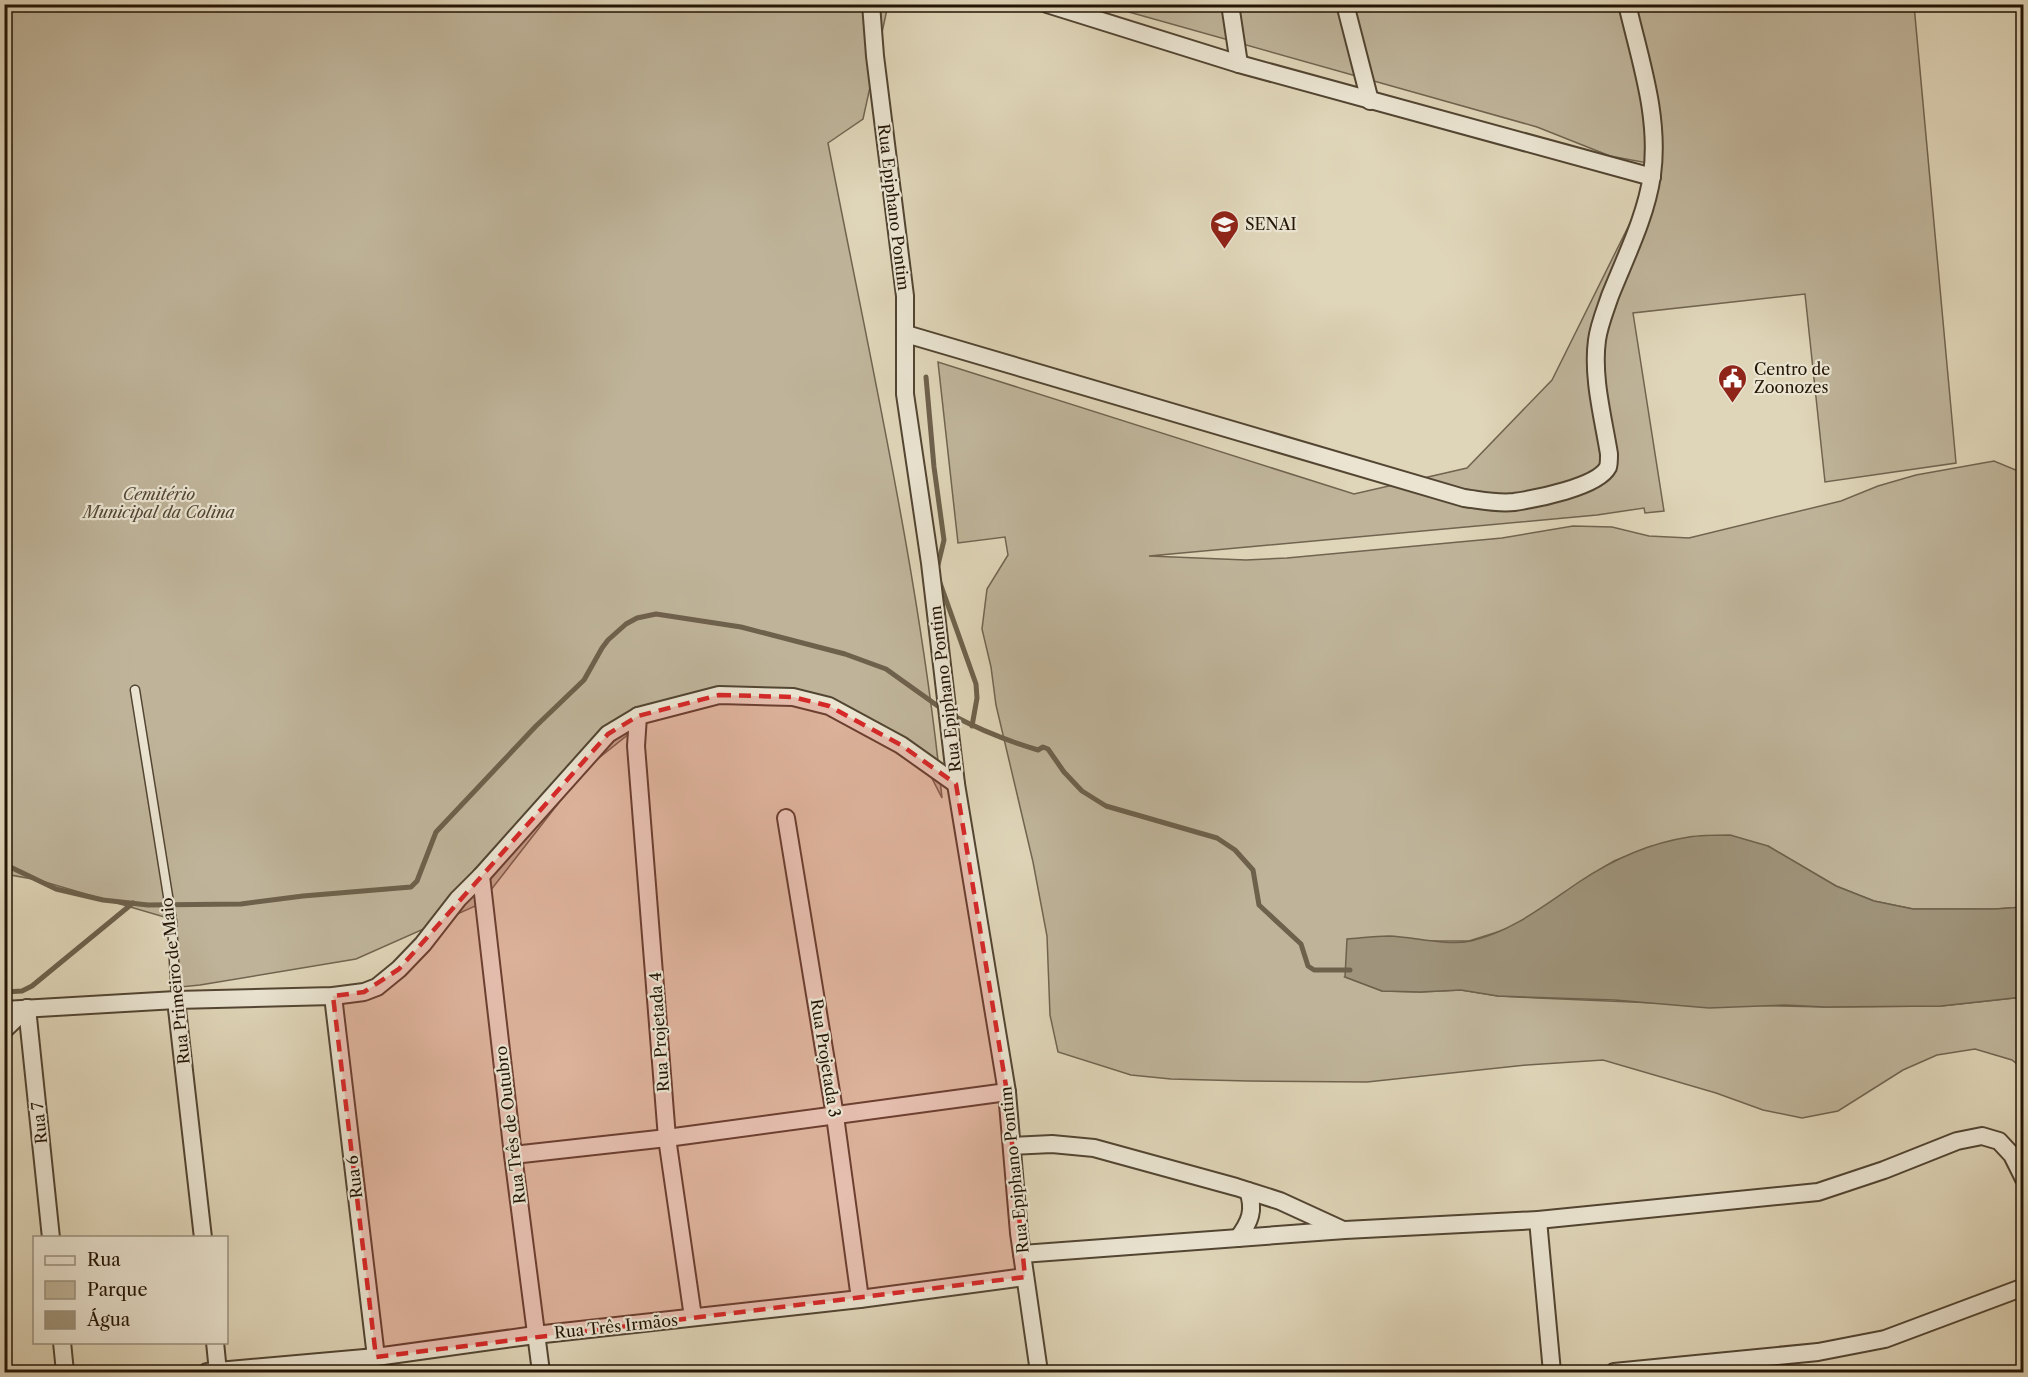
<svg xmlns="http://www.w3.org/2000/svg" width="2028" height="1377" font-family="'Libre Caslon Text',serif">
<rect width="100%" height="100%" fill="#dfd5b8"/>
<filter id="stains"><feTurbulence type="fractalNoise" baseFrequency=".00333" numOctaves="4"/><feColorMatrix values="0 0 0 0 .2 0 0 0 0 .09 0 0 0 0 .02 0 0 0 .5 -.17"/></filter>
<radialGradient id="worn" r=".72"><stop offset=".6" stop-color="#630" stop-opacity="0"/><stop offset="1" stop-color="#630" stop-opacity=".3"/></radialGradient>
<g fill="#bfb49a" stroke="#716450" stroke-width="1.5">
<path d="M4,5h884l-25,114 -35,24c42,217 92,435 114,655l-26,-51 -65,-31 -96,-26 -111,32 -59,47 -105,135 -124,55 -156,26 -29,3 -3,-70 -130,-38 -33,-6z"/>
<path d="M1104,5h810l42,458 -131,19 -20,-188 -172,19 31,198 -19,2 -1,-5 -47,7 -448,41 97,4 41,-2 215,-20 71,-12 39,1 37,9 40,2 152,-37 37,-15 38,-11 78,-14 29,12v434l-28,2h-82l-39,-8 -38,-15 -68,-40h-116l-38,15 -34,21 -37,26 -33,20 -41,13h-40l-84,36 37,14 38,1 41,-2 37,6 39,2 118,5 171,4 115,-1 82,-9v72l-11,-9 -37,-11 -38,6 -34,15 -65,41 -36,7 -39,-8 -47,-17 -113,-33 -76,5 -160,17 -119,-1 -77,-2 -40,-4 -73,-23 -8,-37 -3,-79 -14,-74 -37,-157 -5,-38 -9,-38 5,-40 21,-34 -3,-18 -47,6 -20,-181 416,132 113,-26 85,-88 81,-163 15,-54 -38,-7 -73,-29z"/>
</g>
<path fill="#9f947b" stroke="#6d614c" stroke-width="1.5" d="M1730,835l38,11 68,40 38,15 39,8h82l28,-2v90l-82,9 -116,1 -40,-2 -76,3 -94,-8 -117,-4 -37,-6 -41,2 -38,-1 -37,-14 2,-38c14,-1 28,-3 42,-3 25,1 57,10 82,5 42,-10 74,-36 108,-59 33,-22 71,-39 110,-45 13,-2 28,-2 41,-2z"/>
<g fill="none" stroke-linecap="round" stroke-linejoin="round">
<g stroke="#6d614c" stroke-width="5">
<path d="M926,377l8,90 10,73 -6,25"/>
<path d="M939,580l37,104 1,14 -5,28"/>
<path d="M952,715c28,15 56,26 86,35l5,-3 5,2 16,23 18,19 24,15 111,32 18,12 18,20 6,35 42,39 7,22 6,4h36"/>
<path d="M4,864l52,25 47,11 45,5 93,-1 62,-8 108,-9 6,-6 19,-49 100,-106 48,-46 18,-32 6,-8 18,-16 11,-6 19,-4 85,13 104,27 41,15 56,40"/>
<path d="M4,992l18,-1 10,-5 101,-83"/>
</g>
<defs>
<path id="lane" d="M135,690l37,231 4,79"/>
<g id="street">
<path d="M871,4l4,52 30,240v98l25,169 26,221 51,308 12,141 20,139"/>
<path d="M1047,4l192,60 413,113"/>
<path d="M1230,4l9,60"/>
<path d="M1345,4l25,97"/>
<path d="M906,334l558,164c16,2 33,6 50,4 21,-3 84,-15 94,-35 1,-3 1,-9 1,-13 -6,-37 -17,-77 -12,-114 2,-15 8,-29 13,-44 15,-38 36,-79 42,-121 8,-58 -12,-115 -25,-171"/>
<path d="M638,716l81,-21 74,2 36,9 72,39 55,39"/>
<path d="M786,818l49,298 25,183"/>
<path d="M481,876l32,279 28,217"/>
<path d="M333,996l43,361"/>
<path d="M176,1000l27,238"/>
<path d="M27,1008l24,230"/>
<path d="M4,1010l172,-10 157,-4 31,-4 13,-5 22,-18 24,-25 35,-45 23,-23 127,-142 30,-18 -2,30 31,392 26,179"/>
<path d="M4,1030l23,-22"/>
<path d="M1012,1146l40,-2 42,4 142,39 44,14 61,28"/>
<path d="M513,1155l154,-17 340,-46"/>
<path d="M1538,1220l14,152"/>
<path d="M1238,1238c12,-16 17,-28 10,-47"/>
<path d="M1022,1254l323,-24 193,-10 280,-28 66,-22 73,-29 25,-5 17,5 13,14 12,24"/>
<path d="M62,1342l3,30"/>
<path d="M215,1342l3,30"/>
<path d="M207,1372l169,-15 159,-22 325,-36 165,-22"/>
<path d="M1614,1372l204,-20 67,-13 139,-52"/>
</g>
</defs>
<use href="#lane" stroke="#524532" stroke-width="11"/>
<use href="#street" stroke="#524532" stroke-width="20"/>
<use href="#lane" stroke="#eae4d1" stroke-width="8"/>
<use href="#street" stroke="#eae4d1" stroke-width="16"/>
</g>
<path fill="#d62828" fill-opacity="0.2" stroke="#d62828" stroke-width="4.5" stroke-dasharray="12 8" stroke-linejoin="round" d="M719,695l74,2 36,9 72,39 55,39 51,308 18,185 -649,80 -43,-361 31,-4 35,-23 209,-235 30,-18z"/>
<defs>
<symbol id="school-pin" viewBox="-11 -11 22 30"><path d="M0 17L-7.5 6A9.5 9.5 0 1 1 7.5 6Z" fill="#8f2418" stroke="#eae4d1"/><path d="M0-5L7-2L0 1L-7-2ZM-4 1L0 2.5L4 1V4Q0 6-4 4Z" fill="#fff"/></symbol>
<symbol id="civic-pin" viewBox="-11 -11 22 30"><path d="M0 17L-7.5 6A9.5 9.5 0 1 1 7.5 6Z" fill="#8f2418" stroke="#eae4d1"/><path d="M-.6-6.5H3V-4.5H.6V-3L4-1V1h2V6H-6V1h2V-1L-.6-3ZM-1.2 2.5V6h2.4V2.5Z" fill="#fff"/></symbol>
</defs>
<g fill-rule="evenodd">
<use href="#school-pin" x="1208" y="208" width="33" height="45"/>
<use href="#civic-pin" x="1716" y="362" width="33" height="45"/>
</g>
<g text-anchor="middle" dominant-baseline="central" stroke-width="4.5" stroke-linejoin="round" paint-order="stroke">
<g font-size="16" fill="#231505" stroke="#eae4d1">
<text transform="translate(894 207) rotate(83)">Rua Epiphano Pontim</text>
<text transform="translate(945 689) rotate(-97)">Rua Epiphano Pontim</text>
<text transform="translate(175 981) rotate(-96)">Rua Primeiro de Maio</text>
<text transform="translate(659 1032) rotate(-94)">Rua Projetada 4</text>
<text transform="translate(826 1058) rotate(81)">Rua Projetada 3</text>
<text transform="translate(39 1123) rotate(-96)">Rua 7</text>
<text transform="translate(510 1125) rotate(-97)">Rua Três de Outubro</text>
<text transform="translate(1014 1170) rotate(-96)">Rua Epiphano Pontim</text>
<text transform="translate(354 1177) rotate(-97)">Rua 6</text>
<text transform="translate(616 1326) rotate(-6)">Rua Três Irmãos</text>
</g>
<g font-size="16" fill="#231505" stroke="#eae4d1" text-anchor="start">
<text x="1245" y="224">SENAI</text>
<text x="1754" y="369">Centro de<tspan x="1754" dy="18">Zoonozes</tspan></text>
</g>
<g font-size="16" font-style="italic" fill="#524532" stroke="#eae4d1">
<text x="159" y="494">Cemitério<tspan x="159" dy="18">Municipal da Colina</tspan></text>
</g>
</g>
<rect width="2028" height="1377" fill="none" stroke="#dfd5b8" stroke-width="24"/>
<rect x="6" y="6" width="2016" height="1365" fill="none" stroke="#231505" stroke-width="3"/>
<rect x="12" y="12" width="2004" height="1353" fill="none" stroke="#231505" stroke-width="1.5"/>
<rect x="33" y="1236" width="195" height="108" fill="#eae4d1" stroke="#9a917f" stroke-width="1.5"/>
<rect x="45" y="1256" width="30" height="9" fill="#eae4d1" stroke="#9a917f" stroke-width="1.5"/>
<text x="87" y="1266" font-size="18" fill="#231505">Rua</text>
<rect x="45" y="1281" width="30" height="18" fill="#bfb49a" stroke="#9a917f" stroke-width="1.5"/>
<text x="87" y="1296" font-size="18" fill="#231505">Parque</text>
<rect x="45" y="1311" width="30" height="18" fill="#9f947b" stroke="#9a917f" stroke-width="1.5"/>
<text x="87" y="1326" font-size="18" fill="#231505">Água</text>
<rect width="100%" height="100%" filter="url(#stains)"/>
<rect width="100%" height="100%" fill="url(#worn)"/>
</svg>
